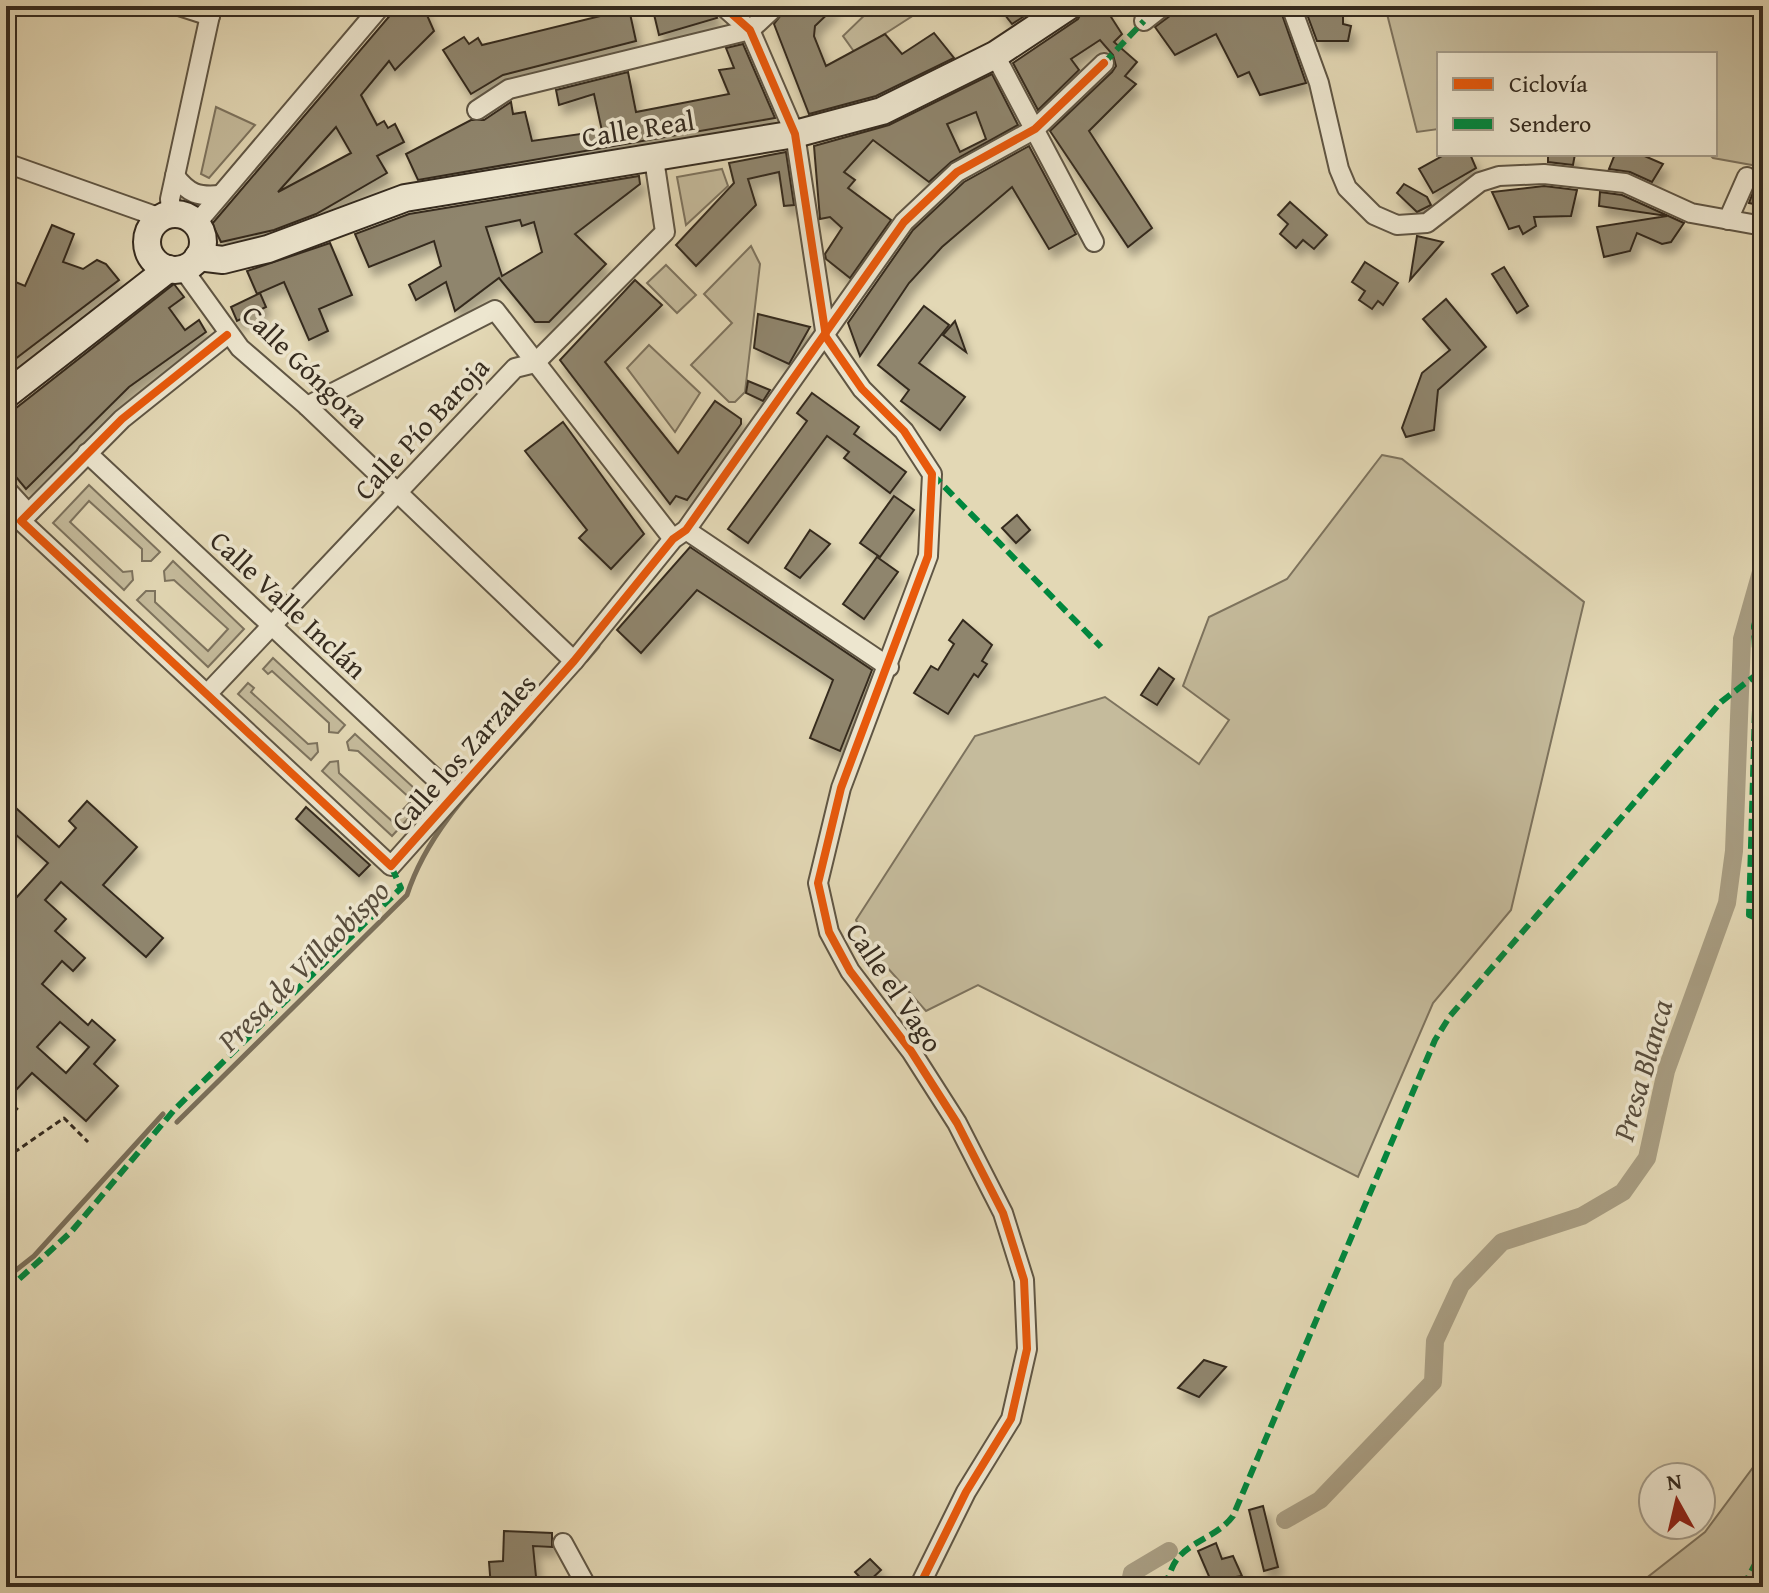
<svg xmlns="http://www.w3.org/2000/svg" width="1769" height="1593" font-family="'Gentium Book Plus',serif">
<defs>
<filter id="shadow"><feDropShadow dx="5" dy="9" stdDeviation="4" flood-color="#0004"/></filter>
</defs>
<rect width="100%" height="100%" fill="#e3d8b5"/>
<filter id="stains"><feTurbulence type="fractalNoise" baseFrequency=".0025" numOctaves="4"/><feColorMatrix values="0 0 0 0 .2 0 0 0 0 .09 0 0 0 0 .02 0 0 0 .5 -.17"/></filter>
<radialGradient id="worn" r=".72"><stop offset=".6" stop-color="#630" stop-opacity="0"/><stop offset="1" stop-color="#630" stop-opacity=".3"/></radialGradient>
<g fill="#c5bb9c" stroke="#7d735e" stroke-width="2">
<path d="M874,6h54l-73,47 -12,-17z"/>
<path d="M1385,6h378v161l-50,-9 -4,-4h6v-100h-276v75l-22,3z"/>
<path d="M216,107l39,18 -46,53 -8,-4z"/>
<path d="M722,169l6,17 -42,39 -9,-48z"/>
<path d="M751,246l9,18 -15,128 -10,10h-6l-38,-37 41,-42 -28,-29z"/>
<path d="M666,265l30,30 -19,18 -30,-30z"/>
<path d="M649,345l51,48 -25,39 -48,-64z"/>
<path d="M1382,455l20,4 182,143 -73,308 -78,93 -75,174 -380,-192 -52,26 -58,-65 -12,-26 119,-184 130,-39 94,67 30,-44 -46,-34 26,-69 78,-38z"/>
<path d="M89,485l71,67 -9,9h-9v-12l-53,-48 -19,21 53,50 9,-1 1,9 -9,10 -71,-67z"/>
<path d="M173,561l71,68 -36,38 -71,-67 9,-9h9v11l53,49 20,-22 -54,-49 -9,1 -1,-10z"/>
<path d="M273,658l72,67 -7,8 -9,-1v-9l-57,-52 -4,3 -5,-5z"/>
<path d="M248,683l6,5 -3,4 57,52 9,-1 1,9 -7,8 -73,-66z"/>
<path d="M355,734l71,65 -34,37 -70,-65 8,-9 8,-1 1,12 53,48 20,-21 -54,-49 -9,-1 -2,-8z"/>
<path d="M1763,765v168l-9,-19z"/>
<path d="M1763,1454v133h-128l70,-55z"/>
</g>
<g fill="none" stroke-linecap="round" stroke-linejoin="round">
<g stroke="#7a6f5a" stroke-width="5">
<path d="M586,660l12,-14"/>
<path d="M177,1122l230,-227c22,-69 80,-122 127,-176"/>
<path d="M6,1278l28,-22 129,-142"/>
</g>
<g stroke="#a89d82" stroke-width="18">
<path d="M1285,1520l35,-20 113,-118 2,-41 26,-56 41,-43 80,-26 41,-24 24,-34 19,-87 61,-168 7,-52 8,-212 21,-74"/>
<path d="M1129,1587l3,-14 37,-22"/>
</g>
</g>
<g fill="#8f856d" stroke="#352b1f" stroke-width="2" fill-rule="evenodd" filter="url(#shadow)">
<path d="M398,6h25l11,25 -39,39 -6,-9 -28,34 16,30 7,-4 4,7 7,-4 9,18 -27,14 10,17 -71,41 -42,16 -53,12 -9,-18zM336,127l15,26 -73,39z"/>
<path d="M652,6h59l6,12 -58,17z"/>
<path d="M788,6h48l-21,20 -1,10 12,30 59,-32 17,20 32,-21 20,25 -78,38 -67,18 -35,-90z"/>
<path d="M998,6h42l-28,18z"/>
<path d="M1085,6h19l18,28 -8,8 23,20 -12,14 11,8 -47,47 63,97 -24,19 -78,-116 62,-59 4,-6 -3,-11 -13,-15 -29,19 8,11 -41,40 -25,-47 65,-44z"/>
<path d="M1175,6h104l27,77 -46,12 -11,-23 -11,5 -22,-43 -41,21 -20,-28 16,-12z"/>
<path d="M1304,6h33l-2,8 8,2v8l8,2 -3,15h-31z"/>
<path d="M629,9l7,32 -133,34 -32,19 -28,-44 21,-13 5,7 9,-6 4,7z"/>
<path d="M743,44l32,74 -357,62 -12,-26 65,-34h13l27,-18 2,12 12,-2 7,29 70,-10 -8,-37 -35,11 -3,-15 72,-18 8,40 93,-18 -10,-24 15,-2 -8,-20z"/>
<path d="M992,74l26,51 -67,37 -22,20 -56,-42 -29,32 11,8 -7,8 43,32 -41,58 -24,-19 -1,-5 17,-26 -12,-11 -10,2 -6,-73 75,-21zM976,112l10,27 -26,13 -13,-28z"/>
<path d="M1029,146l47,88 -27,15 -37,-62 -70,60 -33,36 -49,73 -12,-33 65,-93 51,-48z"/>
<path d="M786,152l8,53 -10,1 -5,-34 -31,7 8,26 -60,61 -20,-21 58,-62 -5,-20z"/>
<path d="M1446,154h24l6,14 -43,25 -14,-24z"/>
<path d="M1548,154h27l-2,11 -25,-3z"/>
<path d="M1615,154h25l23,10 -11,18 -22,-10 -21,-3z"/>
<path d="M1763,165v41l-14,-3z"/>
<path d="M639,176l1,8 -65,50 31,30 -57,58h-14l-36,-44 -44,33 -9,-29 -30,18 -7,-15 32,-19 -7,-25 -65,26 -14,-33 54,-20zM520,220l2,6 12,-4 8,30 -40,24 -16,-49z"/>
<path d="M1404,184l23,13 4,8 -14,7 -20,-19z"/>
<path d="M1544,186l33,4 -6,26 -37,1 2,9 -13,8 -4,-8 -10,3 -17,-37z"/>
<path d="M1600,192l22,3 62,28 -13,19 -9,2 -25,-11 -7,18 -26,6 -7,-30 70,-11 -68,-10z"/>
<path d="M1290,202l37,33 -13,14 -11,-9 -7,8 -16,-14 8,-10 -10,-9z"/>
<path d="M52,225l22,9 -11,28 20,7 14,-9 9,4 13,16 -113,86v-88l19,8z"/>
<path d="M1417,236l26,6 -33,38z"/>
<path d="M330,243l22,52 -33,14 9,22 -19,9 -25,-58 -27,12 -10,-23z"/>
<path d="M1365,262l33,21 -15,22 -5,-4 -6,8 -13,-9 6,-9 -13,-9z"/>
<path d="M1504,267l24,39 -11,7 -25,-39z"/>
<path d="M635,280l27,25 -57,57 73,91 37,-52 26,18v5l-54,76 -11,-4 -6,8 -110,-144z"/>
<path d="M174,284l10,13 -15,11 16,22 14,-10 7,12 -77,55 -103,102 -20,-24v-54l10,-3z"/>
<path d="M260,293l6,14 -29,14 -6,-14z"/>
<path d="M1446,299l40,48 -48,43 -4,40 -28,7 -4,-9 20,-55 28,-23 -27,-31z"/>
<path d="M924,306l25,19 -30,38 46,34 -25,33 -39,-29 8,-11 -31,-25z"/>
<path d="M758,314l52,13 -21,37 -35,-16z"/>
<path d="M955,321l11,31 -23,-17z"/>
<path d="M748,381l22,9 -7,11 -17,-8z"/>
<path d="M812,393l47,34 -5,7 52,38 -16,21 -46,-35 5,-6 -22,-16 -79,107 -20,-14 79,-108 -10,-8z"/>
<path d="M563,422l81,112 -33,35 -32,-31 8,-8 -62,-79z"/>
<path d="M894,496l20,14 -34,47 -20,-14z"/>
<path d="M1017,515l13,15 -14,13 -14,-15z"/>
<path d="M810,530l20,14 -30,34 -15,-10z"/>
<path d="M690,547l182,123 -32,81 -30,-13 23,-58 -136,-90 -56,63 -24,-23z"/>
<path d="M877,557l21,15 -34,47 -21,-15z"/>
<path d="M963,620l29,25 -10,16 5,3 -9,13 -4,-3 -26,40 -34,-21 17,-27 7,4 16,-26 -5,-4z"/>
<path d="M1159,668l15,11 -17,26 -16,-10z"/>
<path d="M6,799l53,48 17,-19 -7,-7 18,-20 50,46 -34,38 60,53 -17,19 -85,-75 -16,18 21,19 -11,12 30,27 -12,13 -11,-10 -20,23 46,41 4,-5 23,20 -21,24 24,22 -32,35 -54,-48 -16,17 -10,-10v-171l42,-46 -42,-37zM60,1022l29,25 -23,26 -29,-26z"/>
<path d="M306,807l64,58 -11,11 -63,-57z"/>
<path d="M1204,1360l22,7 -27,30 -21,-9z"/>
<path d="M1263,1506l15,61 -14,4 -15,-61z"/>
<path d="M504,1531l48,2v14l-19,-1 4,41h-46l-2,-25 14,-1z"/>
<path d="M1216,1543l6,16 11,-3 9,20 -31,5 -13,-30z"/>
<path d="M870,1559l11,11 -15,14 -11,-12z"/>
</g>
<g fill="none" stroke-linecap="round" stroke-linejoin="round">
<defs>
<g id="street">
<path d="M179,6l31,10"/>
<path d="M723,6l27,24 45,104 31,203 36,52 42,42 28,43 -4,82 -87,232 -23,95 11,49 21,39 61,80 46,72 46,90 21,67 3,69 -16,70 -45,73 -47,95"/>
<path d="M1291,6l28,77 20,86 8,19 27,27 23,10 30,-2 53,-41 19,-6 45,-2 81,9 66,30 72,13"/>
<path d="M1144,21l19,-15"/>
<path d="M995,55l99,187"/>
<path d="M477,110l32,-21 241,-59 26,-24"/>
<path d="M6,163l155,55"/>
<path d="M175,176c14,18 23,21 45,19"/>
<path d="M171,215l-1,-16 42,-193"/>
<path d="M1728,220l19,-43"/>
<path d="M196,224l185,-218"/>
<path d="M183,269l57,79 67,58 267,255"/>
<path d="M227,335l-105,84 -101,102 370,345 183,-205 99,-122 13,-9 218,-308 53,-50 78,-43 69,-66"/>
<path d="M307,406l188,-96 178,229"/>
<path d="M87,453l366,342"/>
<path d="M6,489l22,24"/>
<path d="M686,530l203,137"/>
<path d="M208,693l307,-325 20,-5 130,-131 -11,-73"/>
<path d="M563,1543l24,44"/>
</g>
<g id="secondary">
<circle cx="175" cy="242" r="28"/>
<path d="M198,257l25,3 45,-11 137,-51 390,-64 87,-23 113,-56 74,-49"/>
<path d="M6,395l162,-126"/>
</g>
</defs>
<use href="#street" stroke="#605644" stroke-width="22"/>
<use href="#secondary" stroke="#352b1f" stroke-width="30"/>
<g stroke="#352b1f" stroke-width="3" stroke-dasharray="6 4" stroke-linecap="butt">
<path d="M6,1099l12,11 -12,14"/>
<path d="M6,1158l58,-40 24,24"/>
</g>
<use href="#street" stroke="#ede6cf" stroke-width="18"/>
<use href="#secondary" stroke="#ede6cf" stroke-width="26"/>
<g stroke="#00873e" stroke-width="6" stroke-dasharray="12 6" stroke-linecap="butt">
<path d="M1104,63l40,-42"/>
<path d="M932,474l169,173"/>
<path d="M1756,675l-7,240 14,6"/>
<path d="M6,1291l65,-59 104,-123 226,-221 -10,-22"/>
<path d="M1164,1587c5,-9 7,-21 14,-29 15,-18 40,-22 55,-42l202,-476 15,-24 271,-314 35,-27 -2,-49 9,-32"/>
<path d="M1743,1587l20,-38"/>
</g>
<defs>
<g id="cycleway">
<path d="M723,6l27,24 45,104 31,203 36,52 42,42 28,43 -4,82 -87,232 -23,95 11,49 21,39 61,80 46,72 46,90 21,67 3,69 -16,70 -45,73 -47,95"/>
<path d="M227,335l-105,84 -101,102 370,345 183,-205 99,-122 13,-9 218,-308 53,-50 78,-43 69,-66"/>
</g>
</defs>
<use href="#cycleway" stroke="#ede6cf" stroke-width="13"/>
<use href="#cycleway" stroke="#e8590c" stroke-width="8"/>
</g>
<g text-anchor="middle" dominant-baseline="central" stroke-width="7" stroke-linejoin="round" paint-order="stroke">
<g font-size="28" fill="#352b1f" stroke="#ede6cf">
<text transform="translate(638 128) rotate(-9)">Calle Real</text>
<text transform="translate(306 366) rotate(44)">Calle Góngora</text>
<text transform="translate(421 428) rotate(-47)">Calle Pío Baroja</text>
<text transform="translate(289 604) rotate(43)">Calle Valle Inclán</text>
<text transform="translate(463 752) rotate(-48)">Calle los Zarzales</text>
<text transform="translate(895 987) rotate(56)">Calle el Vago</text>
</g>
<g font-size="30" font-style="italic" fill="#584d3d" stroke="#ede6cf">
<text transform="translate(303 965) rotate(-45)">Presa de Villaobispo</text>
<text transform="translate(1642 1070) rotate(-74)">Presa Blanca</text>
</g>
</g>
<rect width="1769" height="1593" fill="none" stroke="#e3d8b5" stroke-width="32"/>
<rect x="8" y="8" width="1753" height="1577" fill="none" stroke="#352b1f" stroke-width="4"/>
<rect x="16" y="16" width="1737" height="1561" fill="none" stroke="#352b1f" stroke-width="2"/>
<rect x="1437" y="52" width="280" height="104" fill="#ede6cf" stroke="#a39b89" stroke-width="2"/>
<rect x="1453" y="78" width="40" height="12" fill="#e8590c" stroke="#a39b89" stroke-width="2"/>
<text x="1509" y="92" font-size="24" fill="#352b1f">Ciclovía</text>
<rect x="1453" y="118" width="40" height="12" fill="#00873e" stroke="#a39b89" stroke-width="2"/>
<text x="1509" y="132" font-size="24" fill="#352b1f">Sendero</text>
<g transform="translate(1677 1501) rotate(352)"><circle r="38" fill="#ede6cf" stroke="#a39b89" stroke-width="2"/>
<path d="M0-6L14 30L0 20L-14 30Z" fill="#8f2418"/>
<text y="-12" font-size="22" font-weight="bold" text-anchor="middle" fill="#352b1f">N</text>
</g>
<rect width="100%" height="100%" filter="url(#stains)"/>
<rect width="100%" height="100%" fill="url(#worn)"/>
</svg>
